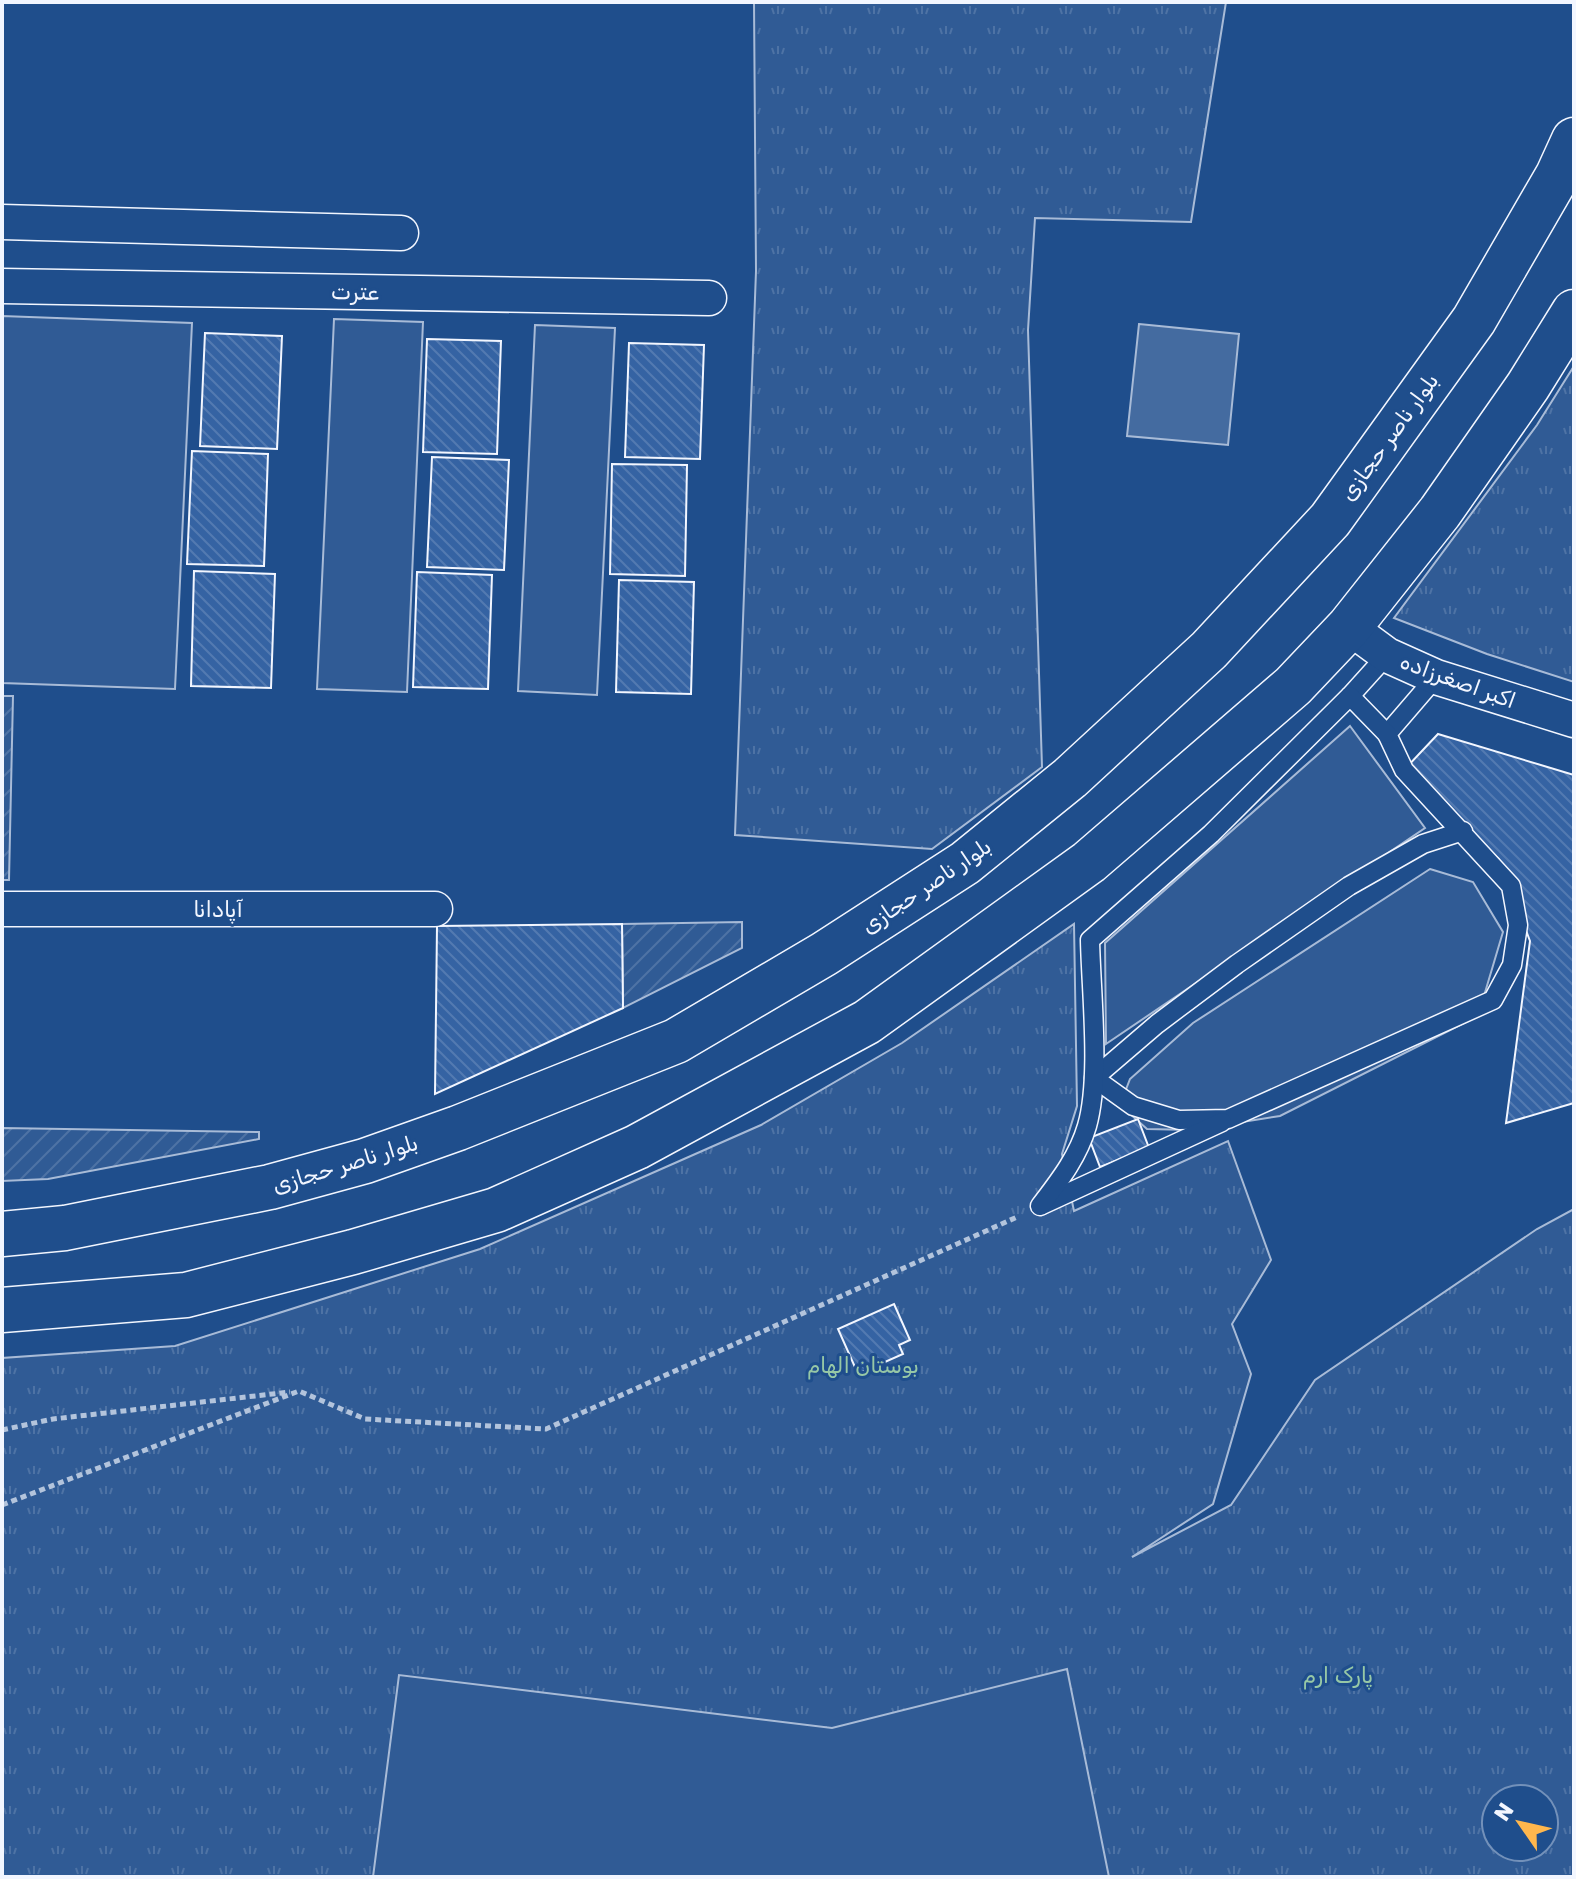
<svg xmlns="http://www.w3.org/2000/svg" width="1576" height="1879" font-family="Rubik,Vazirmatn,sans-serif">
<defs>
<pattern id="grass-tufts" width="24" height="20" patternUnits="userSpaceOnUse" patternTransform="scale(2)"><rect width="24" height="20" fill="#305b95"/><path d="M3 7l-1-3M5 7V3M7 7l1-3M15 17l-1-3M17 17v-4M19 17l1-3" fill="none" stroke="#4e73a5"/></pattern>
<pattern id="garden-furrows" width="10" height="10" patternUnits="userSpaceOnUse" patternTransform="scale(2)"><rect width="10" height="10" fill="#305b95"/><path d="M-1 1l2-2M0 10L10 0M9 11l2-2" fill="none" stroke="#4e73a5"/></pattern>
<pattern id="building-back-hatch" width="6" height="6" patternUnits="userSpaceOnUse" patternTransform="scale(2)"><rect width="6" height="6" fill="#3563a3"/><path d="M-1 5l2 2M0 0l6 6M5-1l2 2" fill="none" stroke="#537ab1"/></pattern>
</defs>
<rect width="100%" height="100%" fill="#1f4e8c"/>
<g fill="url(#grass-tufts)" stroke="#a8bbd7" stroke-width="2" fill-rule="evenodd">
<path d="M754,2h472l-35,220 -156,-4 -7,112 14,437 -110,82 -197,-14 21,-564z"/>
<path d="M1574,366v316l-87,-28 -93,-36 143,-193z"/>
<path d="M1074,924l3,182 -15,48 12,57 154,-70 43,119 -39,64 19,50 -38,130 -81,53 99,-52 84,-125 222,-151 37,-20v668h-1572v-519l173,-12 305,-97 281,-124 141,-82zM1496,1799h48v48h-48z"/>
</g>
<g fill="url(#garden-furrows)" stroke="#a8bbd7" stroke-width="2">
<path d="M2,696h11l-4,184h-7z"/>
<path d="M742,922v26l-119,60 -1,-84z"/>
<path d="M2,1128l257,4v7l-211,40 -46,2z"/>
</g>
<g fill="#305b95" stroke="#a8bbd7" stroke-width="2">
<path d="M2,316l190,7 -17,366 -173,-6z"/>
<path d="M334,319l89,3 -16,370 -90,-3z"/>
<path d="M535,325l80,3 -18,367 -79,-4z"/>
<path d="M1350,726l75,102 -319,216 -1,-101z"/>
<path d="M1430,869l43,13 30,50 -25,84 -198,100 -88,14 -45,-1 -27,-24 10,-26 63,-56z"/>
<path d="M1067,1669l42,208h-736l26,-202 433,53z"/>
</g>
<path fill="#446ba0" stroke="#a8bbd7" stroke-width="2" d="M1139,324l100,10 -11,111 -101,-9z"/>
<g fill="url(#building-back-hatch)" stroke="#f2f6ff" stroke-width="2">
<path d="M205,333l77,3 -5,113 -77,-3z"/>
<path d="M427,339l74,2 -4,113 -74,-2z"/>
<path d="M629,343l75,2 -4,114 -75,-2z"/>
<path d="M192,451l76,3 -4,112 -77,-2z"/>
<path d="M432,457l77,3 -5,110 -77,-3z"/>
<path d="M612,464l75,1 -2,111 -75,-2z"/>
<path d="M194,571l81,3 -4,114 -80,-2z"/>
<path d="M417,572l75,3 -4,114 -75,-2z"/>
<path d="M619,580l75,2 -3,112 -75,-2z"/>
<path d="M1438,734l136,41v328l-68,20 24,-182 -31,-82 -95,-89z"/>
<path d="M622,924l1,84 -188,86 2,-168z"/>
<path d="M1138,1119l11,29 -49,19 -11,-29z"/>
<path d="M894,1304l16,36 -11,5 4,9 -45,20 -20,-45z"/>
</g>
<g fill="none" stroke-linecap="round" stroke-linejoin="round">
<defs>
<g id="service">
<path d="M1436,677l-49,57 17,36 107,116 7,39 -6,40 -19,35 -265,119 -49,1 -46,-14 -39,-28 63,-54 80,-60 112,-78 74,-42 40,-13"/>
<path d="M1350,696l37,-41"/>
<path d="M1042,1205l180,-83"/>
<path d="M1040,1206c19,-25 38,-49 47,-80 14,-49 4,-134 3,-186l121,-106 139,-138 37,38"/>
</g>
<g id="minor">
<path d="M2,222l399,11"/>
<path d="M2,286l707,12"/>
<path d="M1349,627l38,28 49,22 138,43"/>
<path d="M2,909h433"/>
</g>
<g id="secondary">
<path d="M2,1234l63,-6 205,-41 95,-26 93,-33 218,-87 148,-87 141,-91 105,-85 139,-128 121,-130 144,-200 84,-145 16,-35"/>
<path d="M2,1310l184,-15 167,-43 143,-42 141,-63 230,-125 222,-160 204,-176 56,-59 91,-115 88,-126 46,-74"/>
</g>
</defs>
<use href="#service" stroke="#f2f6ff" stroke-width="21"/>
<use href="#minor" stroke="#f2f6ff" stroke-width="37"/>
<use href="#secondary" stroke="#f2f6ff" stroke-width="47"/>
<g stroke="#b3c4dc" stroke-width="5" stroke-dasharray="6 4" stroke-linecap="butt">
<path d="M2,1430l51,-11 237,-27"/>
<path d="M2,1505l297,-114 66,28 181,10 471,-212"/>
</g>
<use href="#service" stroke="#1f4e8c" stroke-width="18"/>
<use href="#minor" stroke="#1f4e8c" stroke-width="34"/>
<use href="#secondary" stroke="#1f4e8c" stroke-width="44"/>
</g>
<g text-anchor="middle" dominant-baseline="central" stroke-width="6" stroke-linejoin="round" paint-order="stroke">
<g font-size="22" fill="#f2f6ff" stroke="#1f4e8c">
<text transform="translate(355 292) rotate(1)">عترت</text>
<text transform="translate(1389 437) rotate(-54)">بلوار ناصر حجازی</text>
<text transform="translate(1458 681) rotate(20)">اکبر اصغرزاده</text>
<text transform="translate(926 886) rotate(-34)">بلوار ناصر حجازی</text>
<text x="218" y="909">آپادانا</text>
<text transform="translate(345 1164) rotate(-17)">بلوار ناصر حجازی</text>
</g>
<g font-size="22" fill="#97c8a6" stroke="#1f4e8c">
<text x="863" y="1365">بوستان الهام</text>
<text x="1338" y="1675">پارک ارم</text>
</g>
</g>
<rect width="1576" height="1879" fill="none" stroke="#f2f6ff" stroke-width="8"/>
<g transform="translate(1520 1823) rotate(304)"><circle r="38" fill="#1f4e8c" stroke="#7391ba" stroke-width="2"/>
<path d="M0-6L14 30L0 20L-14 30Z" fill="#ffb74d"/>
<text y="-12" font-size="22" font-weight="bold" text-anchor="middle" fill="#f2f6ff">N</text>
</g>
</svg>
